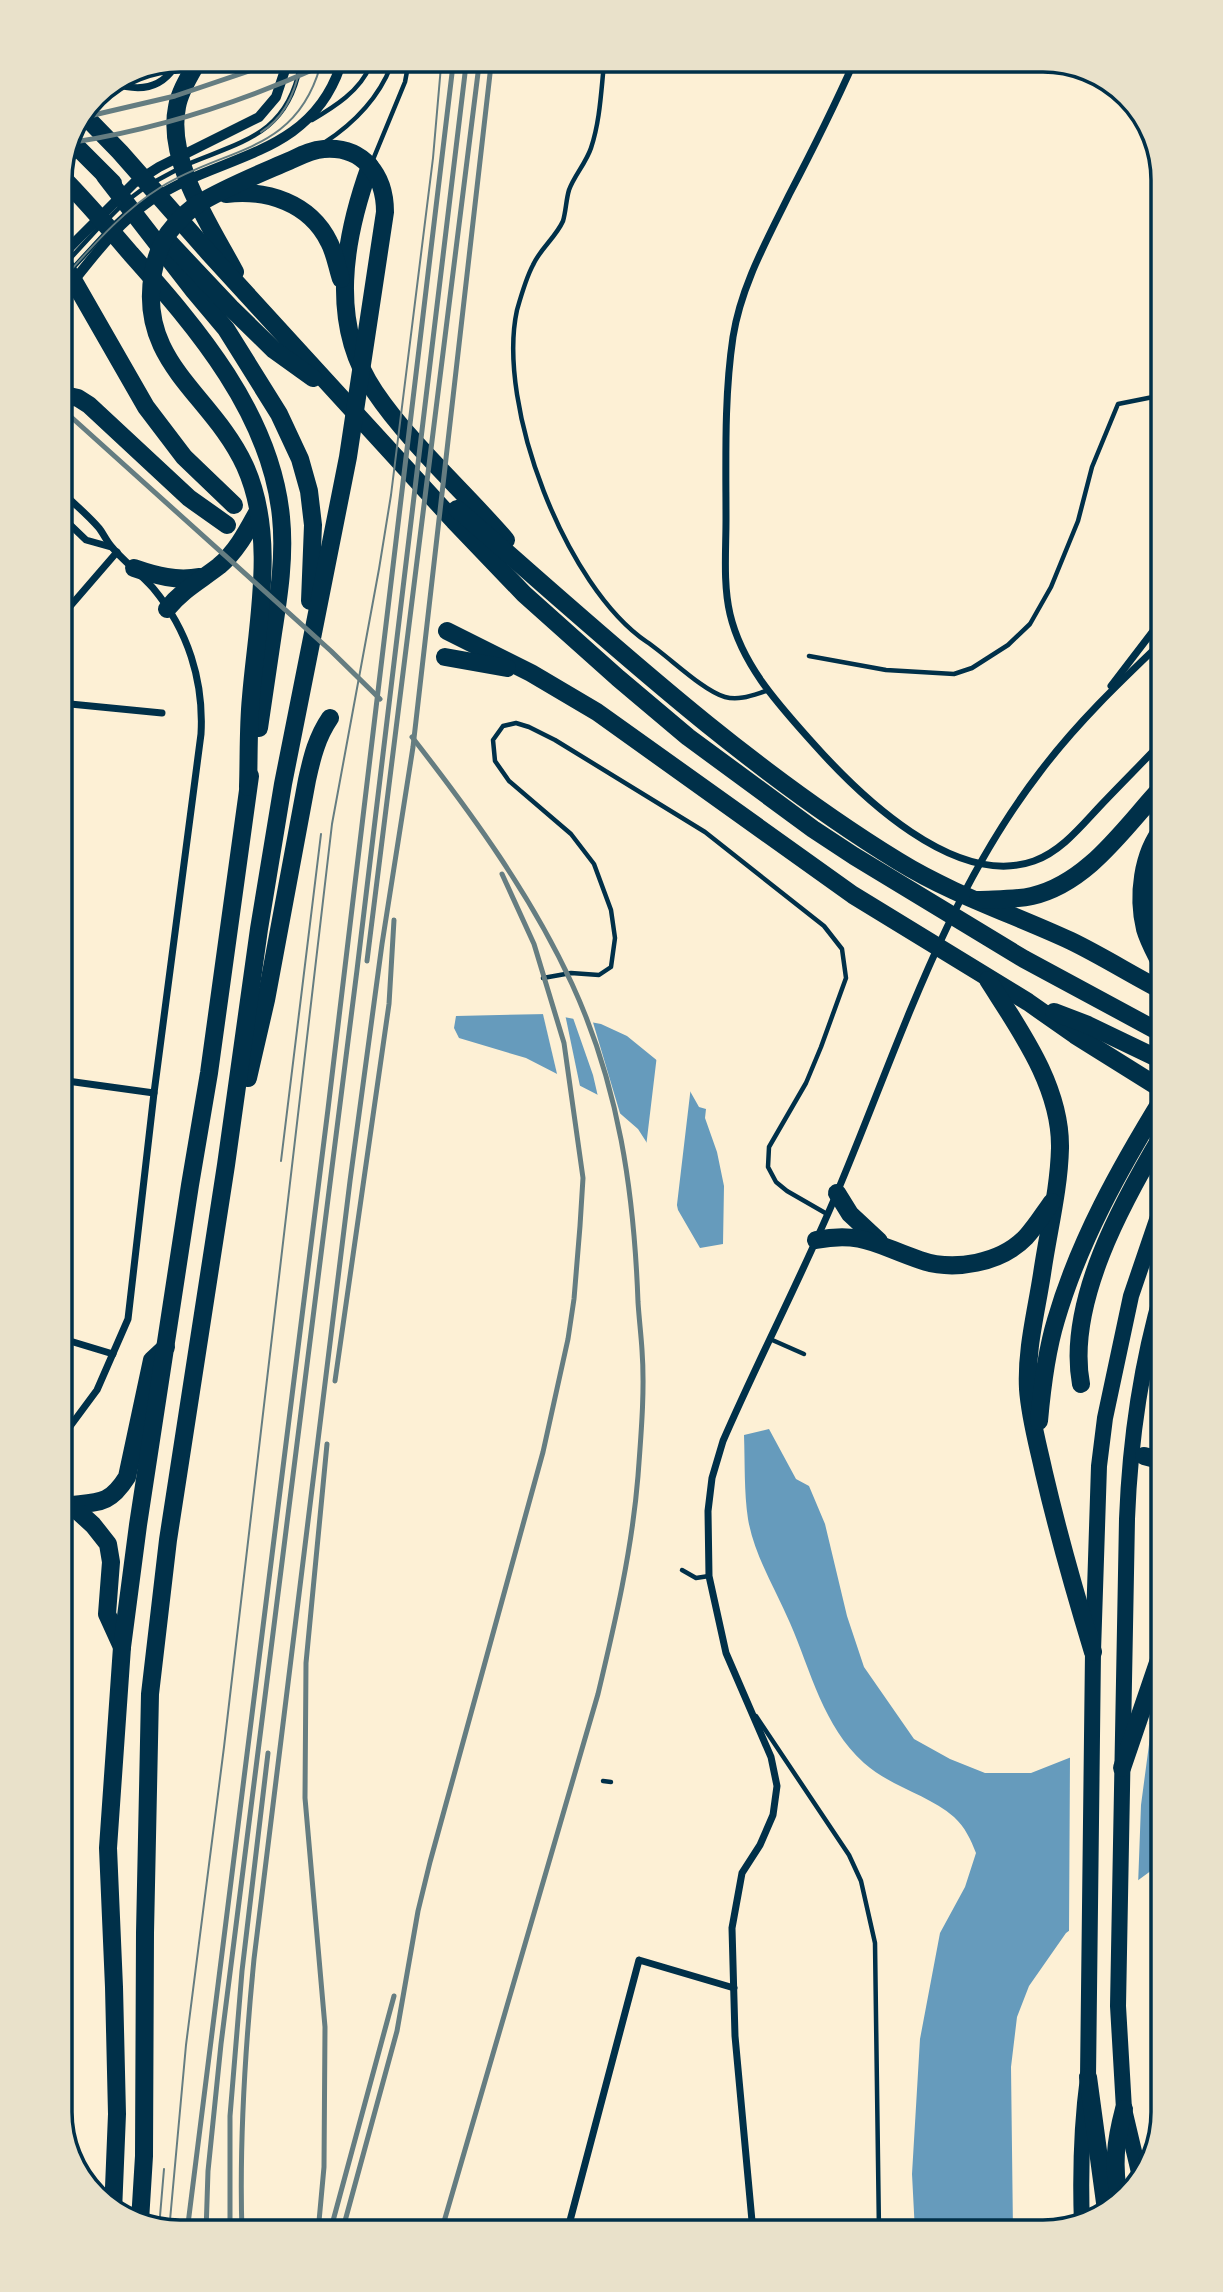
<svg xmlns="http://www.w3.org/2000/svg" width="1223" height="2292" font-family="Lora,serif">
<rect width="100%" height="100%" fill="#fdf0d5"/>
<g fill="#669bbc">
<path d="M548,1014l53,10 26,12 59,48 13,23 7,2 -1,9 12,34 7,34 -1,58 -23,4 -22,-38 -6,-28 -34,-53 -38,-33 -74,-38 -67,-20 -5,-10 2,-12z"/>
<path d="M769,1429l27,50 13,7 16,38 22,92 17,51 50,72 36,20 35,14h46l76,-30 56,-26v145l-97,71 -37,53 -12,31 -6,50 2,165h-98l-3,-58 8,-135 20,-106 25,-46 11,-34c-5,-13 -11,-26 -22,-36 -25,-22 -63,-30 -90,-54 -41,-37 -53,-92 -74,-140 -14,-33 -36,-68 -42,-104 -4,-27 -3,-56 -4,-84z"/>
</g>
<g fill="#fdf0d5">
<path d="M542,1010l23,4 16,77 -23,-13z"/>
<path d="M572,1015l20,4 30,101 -23,-19 -6,-26z"/>
<path d="M657,1055l34,31 -15,127 -7,-29 -23,-37z"/>
<path d="M1152,1722l-11,83 -3,81 -69,46 1,-175z"/>
</g>
<g fill="none" stroke-linecap="round" stroke-linejoin="round">
<g stroke="#003049" stroke-width="4.5">
<path d="M604,64c-3,28 -4,57 -13,84 -5,15 -17,28 -22,42 -3,10 -3,21 -6,31 -7,16 -23,28 -30,44 -7,13 -12,31 -16,45 -21,96 49,277 130,332 21,14 56,49 78,55 14,4 28,-2 41,-6"/>
<path d="M312,120c22,-13 48,-29 58,-54"/>
<path d="M324,143c29,-19 54,-44 67,-77"/>
<path d="M372,162l33,-80 3,-16"/>
<path d="M188,164c55,-23 99,-30 112,-97"/>
<path d="M154,182l26,-14"/>
<path d="M128,200l16,-12"/>
<path d="M108,219l14,-14"/>
<path d="M113,225l14,-13"/>
<path d="M67,262l34,-37"/>
<path d="M72,269l35,-38"/>
<path d="M809,656l77,14 68,4 18,-6 36,-23 22,-21 21,-37 27,-66 14,-54 26,-63 40,-8"/>
<path d="M543,978l28,-5 28,2 12,-8 4,-29 -4,-28 -17,-46 -23,-30 -62,-53 -14,-20 -2,-21 10,-14 13,-3 13,4 26,13 150,92 119,94 18,23 4,29 -25,69 -15,36 -37,64 -1,20 8,15 11,9 40,23"/>
<path d="M770,1339l34,15"/>
<path d="M682,1570l14,8 13,-2"/>
<path d="M756,1716l93,139 12,26 14,62 4,289"/>
<path d="M603,1781l8,1"/>
</g>
<g stroke="#003049" stroke-width="7">
<path d="M854,62c-20,45 -42,89 -65,133 -22,45 -48,91 -56,142 -9,60 -7,122 -7,183 0,30 -3,64 4,94 12,51 48,90 82,128 47,53 143,147 222,119 28,-10 48,-36 68,-57 20,-21 41,-42 61,-63"/>
<path d="M113,83c23,8 46,7 61,-15"/>
<path d="M60,515l26,25 25,7"/>
<path d="M60,618l57,-66"/>
<path d="M1111,686l52,-68"/>
<path d="M60,703l102,10"/>
<path d="M60,1080l94,13"/>
<path d="M60,1338l53,16"/>
<path d="M60,1440l37,-50 31,-71 26,-226 47,-359c3,-53 -13,-104 -48,-146 -13,-15 -30,-27 -42,-42 -5,-6 -8,-13 -12,-18 -12,-14 -27,-26 -39,-38"/>
<path d="M60,1490l11,15"/>
<path d="M60,1730h2"/>
<path d="M567,2232l72,-272 95,28"/>
<path d="M753,2232l-18,-196 -3,-108 10,-55 18,-28 13,-30 4,-29 -6,-29 -45,-104 -17,-77 -1,-65 4,-33 11,-37c36,-83 78,-163 113,-246 61,-144 107,-297 204,-423 37,-49 79,-89 123,-131"/>
</g>
<g stroke="#003049" stroke-width="10">
<path d="M60,257l74,-74 25,-16 100,-50 17,-20 10,-30"/>
<path d="M60,298c28,-34 54,-72 90,-97 68,-47 159,-43 190,-134"/>
<path d="M1163,413c-9,-38 -6,-75 0,-113"/>
</g>
<g stroke="#003049" stroke-width="16">
<path d="M1141,2181l-17,-72 -6,-103 9,-487c3,-79 14,-155 36,-230"/>
<path d="M1082,2225c-2,-53 -1,-96 6,-148l5,-425 6,-186 6,-48 26,-122 32,-94"/>
</g>
<g stroke="#003049" stroke-width="18">
<path d="M194,68c-7,12 -15,26 -17,39 -11,54 34,120 58,165"/>
<path d="M85,116l35,36 89,101 245,268 70,73 94,84 70,59 125,92 41,27 170,103 139,75"/>
<path d="M73,143l40,40"/>
<path d="M370,166c-26,72 -42,158 5,226 35,52 90,100 131,148"/>
<path d="M60,175c25,25 48,52 71,79 66,74 140,160 150,263 4,39 -2,78 -8,116 -5,32 -9,63 -14,95"/>
<path d="M105,176l89,115 32,38 53,85 21,45 9,32 4,34 -3,76"/>
<path d="M226,194c41,-5 84,9 103,48 6,11 8,25 12,37"/>
<path d="M166,239l65,69 43,42 39,28"/>
<path d="M60,257l86,150 38,50 50,48"/>
<path d="M60,394l18,4 11,7 100,93 38,27"/>
<path d="M457,509c142,123 280,253 441,352 55,34 115,53 173,80 31,15 61,34 92,50"/>
<path d="M134,568c23,8 42,13 66,9"/>
<path d="M167,609c15,-19 34,-29 52,-43 18,-15 28,-35 39,-55"/>
<path d="M447,631l84,42 66,39 256,183 175,107 47,33 88,55"/>
<path d="M445,657l62,11"/>
<path d="M978,900c17,-1 37,0 54,-4 57,-13 94,-71 131,-110"/>
<path d="M1163,969c-6,-13 -14,-26 -18,-40 -8,-33 -3,-75 18,-101"/>
<path d="M988,980c31,49 73,106 72,168 -1,42 -12,84 -18,126 -6,39 -16,76 -14,115 2,29 10,56 16,84 14,60 31,120 49,179"/>
<path d="M1054,1012l34,13 75,36"/>
<path d="M248,1078l18,-78 41,-220c5,-23 10,-43 23,-62"/>
<path d="M837,1193l13,21 29,27"/>
<path d="M816,1240c47,-9 62,6 104,20 34,12 81,3 106,-23 10,-11 18,-24 26,-35"/>
<path d="M1081,1384c-15,-81 42,-183 82,-250"/>
<path d="M1039,1421c3,-34 7,-68 17,-101 23,-79 64,-152 107,-222"/>
<path d="M1144,1456l19,5"/>
<path d="M71,1505c29,-3 39,-1 56,-28l25,-117 14,-13"/>
<path d="M71,1505l22,20 15,19 3,18 -4,52 15,33"/>
<path d="M1122,1768l41,-120"/>
<path d="M1088,2077l18,133"/>
<path d="M1119,2199c-6,-34 -4,-56 5,-90"/>
<path d="M113,2212l4,-98 -3,-127 -6,-139 14,-201 16,-122 52,-340 19,-112 41,-297"/>
<path d="M140,2221l4,-65 1,-223 5,-239 18,-154 58,-375 33,-236 24,-145 65,-327 37,-245c0,-37 -22,-66 -61,-63 -13,1 -24,7 -35,12 -30,13 -63,26 -91,43 -8,5 -17,14 -24,22 -12,13 -18,30 -21,47 -16,90 59,121 92,193 32,71 12,157 6,231 -3,30 -2,60 -3,90"/>
</g>
<g stroke="#657d81" stroke-width="2">
<path d="M261,132c23,-14 34,-39 39,-65"/>
<path d="M60,282c31,-34 61,-70 101,-95 64,-40 134,-33 159,-120"/>
<path d="M281,1161l40,-327"/>
<path d="M159,2228l5,-59"/>
<path d="M169,2231l17,-186 38,-298 108,-923 47,-255 12,-74 42,-337 8,-92"/>
</g>
<g stroke="#657d81" stroke-width="5">
<path d="M85,117l90,-21 86,-29"/>
<path d="M74,142c84,-13 167,-40 245,-75"/>
<path d="M60,407l271,244 49,48"/>
<path d="M412,737c60,77 119,158 160,247 47,102 62,208 66,318 1,16 3,32 4,48 3,41 -1,85 -4,126 -6,74 -23,147 -40,218l-157,538"/>
<path d="M367,961l112,-896"/>
<path d="M335,1381l54,-377 5,-84"/>
<path d="M187,2232l141,-1123 125,-1044"/>
<path d="M206,2232l2,-61 13,-127 136,-1074 109,-905"/>
<path d="M230,2232v-116l12,-145 26,-218"/>
<path d="M242,2232c-3,-91 3,-182 12,-273l96,-778 32,-237 31,-197 78,-682"/>
<path d="M318,2232l6,-65 1,-140 -20,-229 1,-135 21,-219"/>
<path d="M330,2232l64,-236"/>
<path d="M342,2232l55,-201 21,-120 12,-49 113,-410 25,-113 6,-40 6,-73 3,-48 -19,-135 -30,-99 -32,-70"/>
</g>
</g>
<path d="M0 0H1223V2292H0ZM180 72H1043A108 108 0 0 1 1151 180V2112A108 108 0 0 1 1043 2220H180A108 108 0 0 1 72 2112V180A108 108 0 0 1 180 72Z" fill="#e9e1ca" fill-rule="evenodd"/>
<path fill="none" stroke="#003049" stroke-width="3.5" d="M180 72H1043A108 108 0 0 1 1151 180V2112A108 108 0 0 1 1043 2220H180A108 108 0 0 1 72 2112V180A108 108 0 0 1 180 72Z"/>
</svg>
